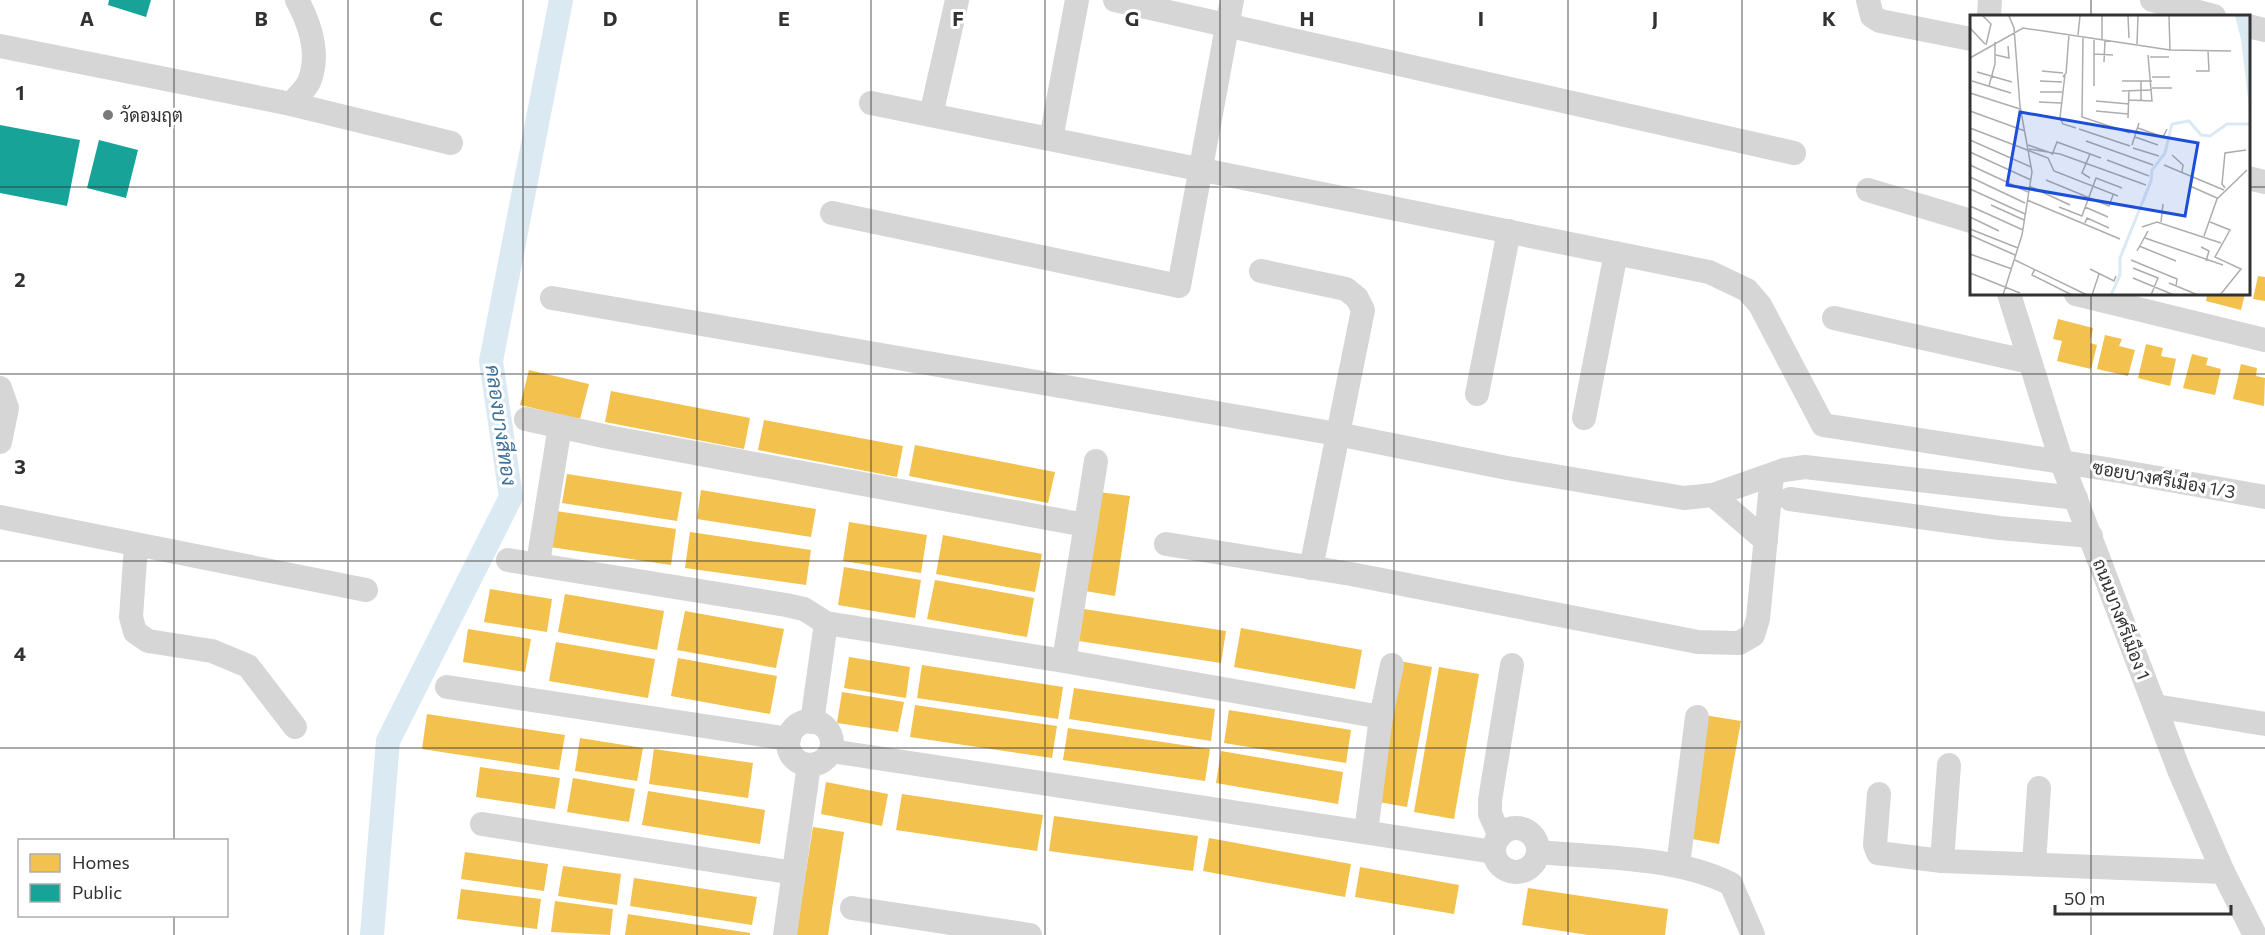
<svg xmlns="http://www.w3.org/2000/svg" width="2265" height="935" font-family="Commissioner,Sarabun,sans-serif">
<rect width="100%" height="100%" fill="#fff"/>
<g fill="#f2c14e">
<path d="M2258,276l7,1v24l-12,-2z"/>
<path d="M2207,294h38l-4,16 -35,-9z"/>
<path d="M2058,319l35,9 -3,15 7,2 -6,24 -34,-8 5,-20 -9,-2z"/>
<path d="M2105,335l17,4 -3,7 16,4 -7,26 -31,-7z"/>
<path d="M2146,344l17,4 -2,8 15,3 -6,27 -32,-8z"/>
<path d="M2192,354l16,4 -2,7 15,4 -6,26 -32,-7z"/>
<path d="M2241,364l16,4 -1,8 9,2 -1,28 -31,-7z"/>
<path d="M529,370l60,14 -9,35 -60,-14z"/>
<path d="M611,391l139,27 -6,31 -139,-27z"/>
<path d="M764,420l139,26 -6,31 -139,-27z"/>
<path d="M915,445l140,27 -7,31 -139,-27z"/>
<path d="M567,474l115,18 -5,29 -115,-18z"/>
<path d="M701,490l115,19 -5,28 -114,-18z"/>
<path d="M1099,492l31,4 -15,100 -30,-5z"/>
<path d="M556,511l120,18 -5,36 -121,-18z"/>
<path d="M849,522l78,13 -6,38 -78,-12z"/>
<path d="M690,532l121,18 -5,35 -121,-17z"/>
<path d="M943,535l99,19 -7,38 -99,-18z"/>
<path d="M844,567l77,13 -6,38 -77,-13z"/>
<path d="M935,580l99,18 -7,39 -100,-18z"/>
<path d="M490,589l62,10 -5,33 -63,-10z"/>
<path d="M565,594l99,17 -7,39 -99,-18z"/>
<path d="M1084,609l142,22 -5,32 -142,-22z"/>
<path d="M685,611l99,18 -8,39 -99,-18z"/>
<path d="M1241,628l121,22 -7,39 -121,-22z"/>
<path d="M468,629l63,10 -6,33 -62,-10z"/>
<path d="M556,642l99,17 -7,39 -99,-17z"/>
<path d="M849,657l61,10 -4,31 -62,-10z"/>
<path d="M678,658l99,18 -7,38 -99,-18z"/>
<path d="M1399,661l33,6 -25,140 -34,-6z"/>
<path d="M922,665l141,22 -5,32 -141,-21z"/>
<path d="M1439,667l40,7 -25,145 -40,-7z"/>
<path d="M1074,688l141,21 -4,32 -142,-22z"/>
<path d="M842,692l62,10 -6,30 -61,-9z"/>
<path d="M915,705l142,21 -5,32 -142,-21z"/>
<path d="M1229,710l122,20 -5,33 -122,-20z"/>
<path d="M427,714l138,21 -6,35 -137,-21z"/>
<path d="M1704,715l37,6 -22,123 -37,-7z"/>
<path d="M1068,728l142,21 -5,32 -142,-21z"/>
<path d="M580,738l63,10 -6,33 -62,-10z"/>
<path d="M654,749l99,14 -5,35 -99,-14z"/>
<path d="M1221,751l122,21 -5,32 -122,-21z"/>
<path d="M480,767l80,11 -5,31 -79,-12z"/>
<path d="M573,778l62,11 -6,33 -62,-10z"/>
<path d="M826,782l62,12 -6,32 -61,-12z"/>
<path d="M648,791l117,19 -5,34 -118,-19z"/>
<path d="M902,794l141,21 -6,36 -141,-21z"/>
<path d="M1054,816l144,20 -5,35 -144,-20z"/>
<path d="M813,827l31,5 -16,103h-32z"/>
<path d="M1209,838l142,26 -6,33 -142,-26z"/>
<path d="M465,852l83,12 -4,27 -83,-12z"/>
<path d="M563,866l58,8 -4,31 -59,-9z"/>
<path d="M1360,867l99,18 -5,29 -99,-17z"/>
<path d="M634,878l123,19 -5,28 -122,-19z"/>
<path d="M1528,888l140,21 -3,26h-77l-66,-10z"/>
<path d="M461,889l80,10 -4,30 -80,-10z"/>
<path d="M555,901l58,8 -3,26 -59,-3z"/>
<path d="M628,914l122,19v2h-125z"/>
</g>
<g fill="#17a398">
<path d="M109,0h42l-5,17 -38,-12z"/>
<path d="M0,125l80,15 -13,66 -67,-13z"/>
<path d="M99,140l39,10 -12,48 -39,-10z"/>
</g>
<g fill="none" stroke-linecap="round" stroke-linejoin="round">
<path stroke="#dbe9f3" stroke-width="24" d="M372,935l16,-194 123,-244 -20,-136 70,-361"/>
<g stroke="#d6d6d6" stroke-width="24">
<path d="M1115,0l679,153"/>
<path d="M1868,0l4,16 8,5 91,18"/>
<path d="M2152,0l62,16"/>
<path d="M1989,16l1,-16"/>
<path d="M2248,26l17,4"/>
<path d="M0,46l291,58 160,39"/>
<path d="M871,103l838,169 38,18 13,15 63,120 290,45 152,27"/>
<path d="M291,104c5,-6 14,-14 18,-22 11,-27 1,-58 -12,-82"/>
<path d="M931,115l26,-115"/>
<path d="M1051,139l26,-139"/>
<path d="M2248,178l17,4"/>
<path d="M1868,190l103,31"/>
<path d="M832,213l347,73 53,-286"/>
<path d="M1261,271l85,18 11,9 6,12 -52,258"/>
<path d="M2009,294l53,169 117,307 44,102 32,63"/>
<path d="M2076,294l189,46"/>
<path d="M552,298l785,136 170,34 177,30 29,-3 71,-25 21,-3 271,31"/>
<path d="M1834,318l196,44"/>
<path d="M0,388l7,20 -7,34"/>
<path d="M1477,394l32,-163"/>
<path d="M1584,418l32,-165"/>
<path d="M526,419l82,18 477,88"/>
<path d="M1713,495l53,46"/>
<path d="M1790,499l209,29 92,8"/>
<path d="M0,517l366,73"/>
<path d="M1166,544l185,30 347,68 41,1 14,-8 5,-16 14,-144"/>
<path d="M136,546l-5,71 4,15 13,9 64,10 36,15 47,61"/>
<path d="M508,560l278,45 18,4 22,14 238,38 317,56"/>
<path d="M538,563l22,-137"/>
<path d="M1064,661l32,-200"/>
<path d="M447,687l342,52"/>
<path d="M2155,706l110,18"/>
<circle cx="810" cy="743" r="22"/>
<path d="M812,722l14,-99"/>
<path d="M831,751l663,101"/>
<path d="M1949,765l-7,96 281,11"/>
<path d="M1879,794l-4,51 3,8 64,8"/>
<path d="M482,824l312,49"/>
<circle cx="1516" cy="850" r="22"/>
<path d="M1366,832l15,-115 11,-52"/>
<path d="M1500,836l-10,-22v-14l22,-135"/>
<path d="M1538,852c62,6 137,4 193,32l22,51"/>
<path d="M2034,864l5,-76"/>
<path d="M1678,865l19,-148"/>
<path d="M852,908l178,27"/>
<path d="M785,935l24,-170"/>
</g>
</g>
<path fill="none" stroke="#323232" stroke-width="1.5" stroke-opacity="0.55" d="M174,0v840M348,0v935M523,0v935M697,0v935M871,0v935M1045,0v935M1220,0v935M1394,0v935M1568,0v935M1742,0v935M1917,0v935M2091,0v16M0,187h1971M2248,187h17M2091,294v641M0,374h2265M0,561h2265M0,748h2265M174,916v19"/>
<circle fill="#7a7a7a" stroke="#fff" stroke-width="2" cx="108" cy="115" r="6"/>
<g text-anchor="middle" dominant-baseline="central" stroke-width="6" stroke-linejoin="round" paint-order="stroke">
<g font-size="18" fill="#323232" stroke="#fff" text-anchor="start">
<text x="120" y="115">วัดอมฤต</text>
</g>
<g font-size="18" fill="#323232" stroke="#fff">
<text transform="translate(2164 479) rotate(10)">ซอยบางศรีเมือง 1/3</text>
<text transform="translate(2122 619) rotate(69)">ถนนบางศรีเมือง 1</text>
</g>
<g font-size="20" font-style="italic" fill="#3c7197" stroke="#fff">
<text transform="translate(502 425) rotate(82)">คลองบางสีทอง</text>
</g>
</g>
<g transform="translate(1970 15)">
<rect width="280" height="280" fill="#fff"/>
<path d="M265,1h15v99l-9,-76z" fill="#dbe9f3"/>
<path fill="none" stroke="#dbe9f3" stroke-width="3" d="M141,280l9,-20v-17l31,-77 1,-11 13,-17 7,-29 17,-3 12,14 9,1 17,-12h24"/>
<path fill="none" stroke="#adadad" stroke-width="1.5" d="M13,1l8,8 -5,21M158,1l1,22M199,1l1,34M0,13l15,16M108,20l2,-19M113,22l-1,80 48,16M132,24v-23M167,29l1,-28M124,39l19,1M26,40l13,3 -1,-12M180,42h19M0,43l53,-30 147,22 61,1M134,47l1,-22M72,56l21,2M226,56h13l-1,-20M7,57l35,10M96,59l3,-40M182,62h18M2,66l39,12M70,66l22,1M152,66h30M19,71l6,-22v-22M124,71v-48M182,73h20M152,76l30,-1M70,77h22M0,78l50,16M159,85l23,1 -4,-46M126,86l33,3M171,86v-20M69,87l22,1M0,96l55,20M126,96l32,3M90,103l5,-44 -2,3M90,103l3,6 13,4M158,103l1,-28M0,113l78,30 6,13 64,25M168,113l25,9 4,-8M109,114l51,17M165,122l23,8M0,125l61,27M116,126l67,24M58,130l23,8M162,130l7,-22M163,133l26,8M59,134l31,5 86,31M0,137l61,28M82,140l5,-13 44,16M202,140l11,10 -1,7M137,145l42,16M0,150l58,27M194,150l60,25M223,161l-3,10 27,12M0,162l55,26M120,163l-8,-5 8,-19M76,165l63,26 4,-11M59,171l41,19M255,173l-3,-4 3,-31 21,-3M0,174l55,25M57,185l93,39M21,190l33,15M0,191l53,24M89,192l23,9 14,-38 26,10M115,192l23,10M0,202l29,14M191,207l2,-18M240,207l20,8 -15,27 26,12 -21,26M115,208l2,-5 22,10M172,212l15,-5 64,21M0,214l48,19M0,220l45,20M234,221l13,-37 30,-29M175,223l78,27M169,231l37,15M231,232l8,4 -3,10M167,236l11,-20M0,239l42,15M45,245l72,35M161,245l46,19 -1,7M163,253l25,10 -7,17M65,254l-3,6 40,20M120,254l24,12 2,-5M0,258l50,20M163,263l41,17M199,268l29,12M33,280l19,-60 10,-63 -12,-66 -6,-78 -5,-12M122,280l7,-21"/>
<path fill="#1d4ed8" fill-opacity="0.15" stroke="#1d4ed8" stroke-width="3" d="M50,97l178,31 -13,73 -178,-31z"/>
<rect width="280" height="280" fill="none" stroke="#323232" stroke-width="3"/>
</g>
<g font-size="20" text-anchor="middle" font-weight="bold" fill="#323232" stroke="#fff" stroke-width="6" stroke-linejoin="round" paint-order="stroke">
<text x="87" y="26">A</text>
<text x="261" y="26">B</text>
<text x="436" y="26">C</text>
<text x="610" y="26">D</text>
<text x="784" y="26">E</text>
<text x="958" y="26">F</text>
<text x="1132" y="26">G</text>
<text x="1307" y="26">H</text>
<text x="1481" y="26">I</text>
<text x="1655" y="26">J</text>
<text x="1829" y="26">K</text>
<text x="20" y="100">1</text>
<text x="20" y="287">2</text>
<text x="20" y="474">3</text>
<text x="20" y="661">4</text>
</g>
<rect x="18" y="839" width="210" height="78" fill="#ffffff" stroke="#adadad" stroke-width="1.5"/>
<rect x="30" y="854" width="30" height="18" fill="#f2c14e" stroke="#adadad" stroke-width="1.5"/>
<text x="72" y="869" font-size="18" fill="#323232">Homes</text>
<rect x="30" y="884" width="30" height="18" fill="#17a398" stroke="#adadad" stroke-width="1.5"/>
<text x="72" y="899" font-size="18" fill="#323232">Public</text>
<path d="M2055 905v9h176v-9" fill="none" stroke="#323232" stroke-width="3"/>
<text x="2064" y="905" font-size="18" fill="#323232" stroke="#ffffff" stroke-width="4.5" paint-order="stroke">50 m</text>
</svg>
